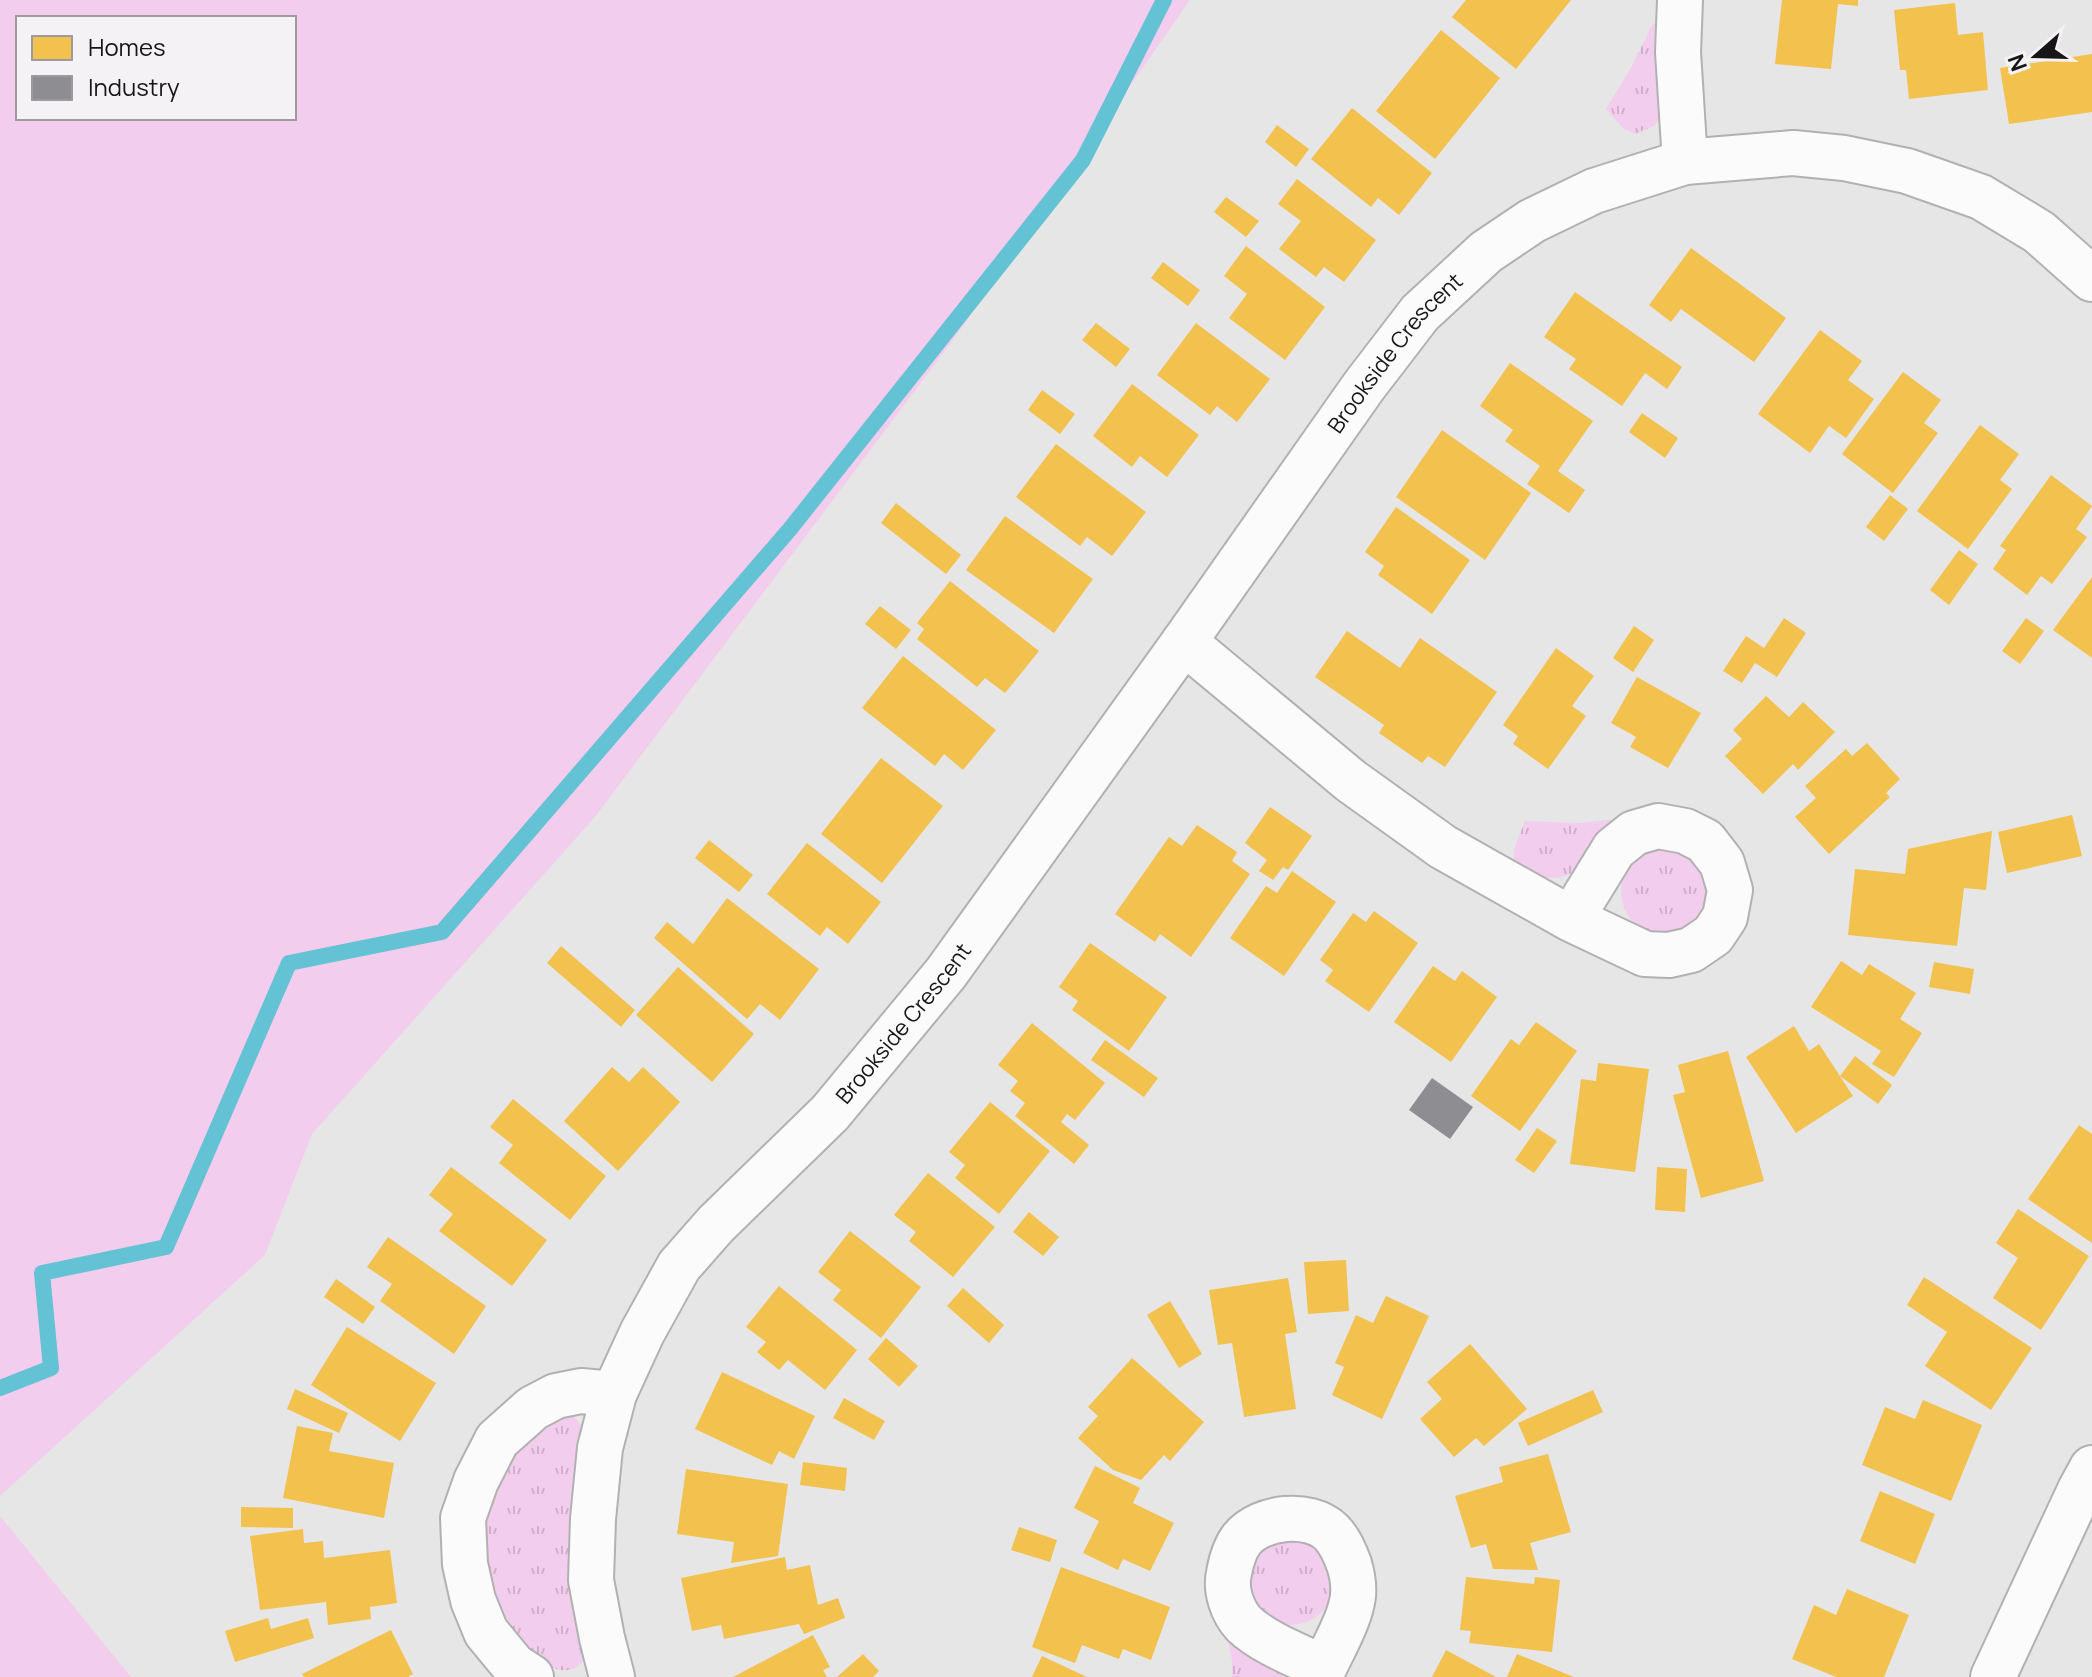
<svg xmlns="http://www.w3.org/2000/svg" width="2092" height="1677" font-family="Manrope,sans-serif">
<defs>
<pattern id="grass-tufts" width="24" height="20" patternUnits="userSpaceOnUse" patternTransform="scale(2)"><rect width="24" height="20" fill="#f3cded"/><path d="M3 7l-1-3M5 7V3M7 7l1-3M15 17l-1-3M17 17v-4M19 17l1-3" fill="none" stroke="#d0afca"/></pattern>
</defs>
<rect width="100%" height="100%" fill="#e7e6e7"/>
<g fill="url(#grass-tufts)">
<path d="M1653,23l11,7 -1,86 -9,10 -19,8 -11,-5 -18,-20 26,-43z"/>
<path d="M1617,819l-39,50c-26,17 -39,7 -65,-2l1,-18 11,-28 56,2z"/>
<path d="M1683,847l25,25c0,11 4,27 0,37 -12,28 -53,35 -74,14 -21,-21 -15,-62 12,-74 10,-4 27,-2 37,-2z"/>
<path d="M568,1414l6,3 11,13 2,226c-5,7 -10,13 -19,14 -23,4 -58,-36 -67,-56 -11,-24 -21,-56 -18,-83 3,-25 15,-53 29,-73 10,-14 22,-32 38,-39 5,-3 12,-3 18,-5z"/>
<circle cx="1291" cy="1582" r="43"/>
<path d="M1227,1634l54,37 2,6h-51v-17z"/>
</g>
<g fill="#f3cded" fill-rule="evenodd">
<path d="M0,0h1190l-237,340 -358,477 -283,317 -47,121 -265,241zM294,18v100h-276v-100z"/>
<path d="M0,1516l131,161h-131z"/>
</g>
<g fill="#f2c14e">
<path d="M1466,0h105l-55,69 -64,-52z"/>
<path d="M1782,0h76v6l-20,-2 -7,65 -56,-5z"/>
<path d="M1955,3l3,32 25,-3 5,58 -79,9 -3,-29h-6l-6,-60z"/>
<path d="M1441,30l59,48 -65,81 -59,-48z"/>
<path d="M2092,54v58l-83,12 -9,-56z"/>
<path d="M1352,108l80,65 -33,42 -21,-17 -7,9 -60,-48z"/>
<path d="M1277,125l32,24 -13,18 -31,-25z"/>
<path d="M1297,179l79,61 -32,42 -20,-15 -8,10 -37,-28 22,-28 -23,-17z"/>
<path d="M1226,197l33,24 -13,16 -32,-25z"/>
<path d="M1246,246l79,61 -40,53 -56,-42 18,-24 -23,-18z"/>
<path d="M1691,248l95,70 -32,44 -73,-53 -10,13 -22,-17z"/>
<path d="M1163,262l37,28 -12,16 -37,-28z"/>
<path d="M1575,292l107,75 -15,22 -22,-16 -23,33 -53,-37 7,-10 -32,-22z"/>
<path d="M1096,323l34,26 -14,18 -34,-27z"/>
<path d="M1196,323l74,56 -33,43 -20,-16 -7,9 -53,-40z"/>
<path d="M1820,330l42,31 -14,19 26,19 -28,39 -17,-12 -19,27 -52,-39z"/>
<path d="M1510,363l83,58 -35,50 27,19 -16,23 -42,-29 13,-18 -35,-25 8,-11 -33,-24z"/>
<path d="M1903,372l38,28 -17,23 14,10 -45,60 -51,-39z"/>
<path d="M1132,384l67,51 -32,42 -27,-21 -8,11 -39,-31z"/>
<path d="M1042,390l33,24 -15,20 -32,-24z"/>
<path d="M1642,413l36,25 -13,20 -36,-26z"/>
<path d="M1980,425l39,29 -19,26 12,9 -44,60 -51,-38z"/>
<path d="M1442,430l89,63 -46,67 -89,-63z"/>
<path d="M1056,444l90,68 -34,44 -25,-19 -7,9 -64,-49z"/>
<path d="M2051,475l41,31 -16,23 11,8 -35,47 -11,-8 -14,19 -34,-26 13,-19 -6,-4z"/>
<path d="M1890,495l18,14 -24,32 -18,-14z"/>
<path d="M896,503l65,52 -15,19 -65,-51z"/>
<path d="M1396,507l74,53 -38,54 -54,-39 6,-9 -19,-14z"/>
<path d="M1005,516l88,63 -39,54 -88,-63z"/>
<path d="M1959,550l19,14 -29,41 -19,-15z"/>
<path d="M2092,577v81l-39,-28z"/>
<path d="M950,581l89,70 -34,42 -20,-15 -8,9 -60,-48 7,-10 -7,-6z"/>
<path d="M880,606l31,24 -15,19 -31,-25z"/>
<path d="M1784,618l22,15 -29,44 -22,-14 -13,20 -19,-12 23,-35 18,12z"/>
<path d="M2026,618l18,13 -24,33 -18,-13z"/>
<path d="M1634,626l20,14 -21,32 -20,-14z"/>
<path d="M1347,631l53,37 20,-30 77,54 -52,75 -17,-11 -6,7 -43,-30 5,-8 -69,-48z"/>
<path d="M1556,648l38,28 -22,30 14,10 -38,53 -35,-25 5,-8 -15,-11z"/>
<path d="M903,656l93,74 -33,40 -19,-16 -9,12 -73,-58z"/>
<path d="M1637,677l64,36 -33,55 -38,-21 6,-10 -25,-14z"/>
<path d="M1766,696l23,21 14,-15 32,30 -37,38 -5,-6 -30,30 -38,-38 17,-17 -9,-9z"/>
<path d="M1867,743l33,36 -14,14 4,4 -61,57 -34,-37 21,-19 -11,-12 41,-37 6,7z"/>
<path d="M881,758l62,48 -61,77 -61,-49z"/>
<path d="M1270,807l42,29 -24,34 -5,-3 -10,13 -14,-9 8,-11 -22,-17z"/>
<path d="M2072,815l10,41 -75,17 -9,-41z"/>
<path d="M1197,825l40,27 -5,9 18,13 -59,83 -31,-23 -5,8 -40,-28 54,-77 13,9z"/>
<path d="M1992,831l-6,59 -22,-2 -7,58 -109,-11 7,-66 50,5 3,-25z"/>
<path d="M709,840l44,35 -14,17 -44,-34z"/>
<path d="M807,843l74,59 -33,42 -21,-17 -7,9 -53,-42z"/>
<path d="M1292,871l44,31 -52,74 -54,-38 36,-52 11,7z"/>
<path d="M727,898l92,71 -39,51 -20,-16 -13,15 -93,-81 13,-16 26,22z"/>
<path d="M1374,911l44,32 -49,69 -44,-31 8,-11 -13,-10 33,-47 13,9z"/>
<path d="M1090,943l77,54 -38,54 -57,-41 6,-9 -19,-14z"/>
<path d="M561,946l74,64 -14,17 -74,-64z"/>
<path d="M1841,961l21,14 7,-11 47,29 -16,26 22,14 -28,44 -22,-13 9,-13 -70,-44z"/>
<path d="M1934,962l40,7 -4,25 -41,-7z"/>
<path d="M1433,966l22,15 7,-10 35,26 -46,65 -57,-40z"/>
<path d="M678,967l76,67 -42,48 -76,-67z"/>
<path d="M1536,1022l41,29 -57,80 -49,-35 40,-57 8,6z"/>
<path d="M1032,1023l73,60 -30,37 -8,-6 -6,8 28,23 -15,19 -59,-48 10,-13 -15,-12 8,-10 -20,-16z"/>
<path d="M1794,1026l15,25 10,-7 34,52 -57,37 -50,-76z"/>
<path d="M1105,1040l53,38 -14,19 -53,-37z"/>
<path d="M1728,1051l36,130 -63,17 -28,-103 12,-3 -7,-27z"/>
<path d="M1855,1056l37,29 -14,19 -38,-28z"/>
<path d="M1598,1063l51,6 -14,103 -65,-8 11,-85 15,2z"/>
<path d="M612,1067l17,15 14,-15 37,35 -62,69 -54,-50z"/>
<path d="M513,1099l93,77 -36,44 -71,-57 14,-18 -23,-18z"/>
<path d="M990,1102l60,49 -51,63 -44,-36 10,-13 -16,-13z"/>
<path d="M2079,1125l13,9v109l-64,-44z"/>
<path d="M1537,1128l20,13 -23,32 -19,-13z"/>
<path d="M451,1167l96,73 -35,46 -73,-55 14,-17 -24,-19z"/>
<path d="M1657,1167l30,2 -2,43 -30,-2z"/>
<path d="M928,1173l67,54 -42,50 -44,-36 7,-9 -22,-17z"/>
<path d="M2018,1209l71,47 -48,74 -48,-32 25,-40 -22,-15z"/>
<path d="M1029,1212l30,25 -16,19 -30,-24z"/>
<path d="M850,1231l71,56 -40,51 -48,-38 8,-10 -23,-18z"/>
<path d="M388,1237l98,69 -32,48 -74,-53 12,-17 -25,-17z"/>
<path d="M1346,1260l3,51 -41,3 -4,-52z"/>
<path d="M1924,1277l108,71 -41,62 -66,-44 22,-34 -40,-27z"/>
<path d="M1288,1278l9,54 -12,2 11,75 -52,8 -12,-74 -14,2 -9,-55z"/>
<path d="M336,1279l39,28 -12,17 -39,-27z"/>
<path d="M779,1286l78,64 -32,40 -37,-30 -9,10 -22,-18 9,-10 -20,-15z"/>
<path d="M963,1288l41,37 -15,18 -42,-37z"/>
<path d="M1386,1296l43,20 -47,103 -50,-24 12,-28 -9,-4 21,-48 17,8z"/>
<path d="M1170,1301l32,53 -23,14 -32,-53z"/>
<path d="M347,1327l89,56 -36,58 -89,-56z"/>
<path d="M886,1338l32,28 -19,21 -31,-28z"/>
<path d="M1470,1344l57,65 -43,37 -8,-8 -22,19 -34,-38 22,-20 -15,-17z"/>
<path d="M1132,1358l72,64 -34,39 -6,-6 -23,25 -28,-10 -35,-32 20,-22 -10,-9z"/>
<path d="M722,1372l93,44 -21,43 -15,-8 -7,14 -77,-36z"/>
<path d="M295,1389l53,24 -9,20 -52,-24z"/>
<path d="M1593,1390l10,22 -75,34 -10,-23z"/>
<path d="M844,1398l41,23 -11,19 -41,-22z"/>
<path d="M1923,1400l59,25 -31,76 -89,-36 23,-58 30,12z"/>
<path d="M297,1426l36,7 -4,18 65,12 -10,55 -101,-20z"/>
<path d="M1548,1454l23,78 -41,11 8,27 -45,-1 -7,-25 -15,4 -16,-52 48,-14 -4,-15z"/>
<path d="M803,1462l44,6 -2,23 -45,-6z"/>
<path d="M1095,1466l45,22 -7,15 41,20 -24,48 -27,-12 -5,11 -35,-17 16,-32 -25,-13z"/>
<path d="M686,1469l102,15 -10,72 -47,7 3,-21 -57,-8z"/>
<path d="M1880,1491l55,23 -20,50 -55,-23z"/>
<path d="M241,1507l52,1v20l-52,-1z"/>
<path d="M1019,1527l38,13 -7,22 -39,-12z"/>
<path d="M303,1529l1,14 19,-2 1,17 66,-8 7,53 -27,4 1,12 -43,6 -2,-23 -66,8 -10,-74z"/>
<path d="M785,1557l2,13 23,-5 8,40 20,-7 7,20 -41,16 -5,-10 -75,15 -3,-14 -29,6 -11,-53z"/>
<path d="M1061,1567l109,40 -19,53 -28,-11 -4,10 -37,-14 -7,18 -43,-16z"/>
<path d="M1466,1577l68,7 1,-7 25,3 -8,72 -83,-9 2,-12 -11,-1z"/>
<path d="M1847,1589l62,26 -25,62h-48l-44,-18 22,-54 22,10z"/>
<path d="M268,1618l3,11 37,-11 6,20 -79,24 -10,-31z"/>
<path d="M391,1630l22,44 -5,3h-104l-2,-3z"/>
<path d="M813,1635l17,32 -7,3 4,7h-94z"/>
<path d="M1446,1650l50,27h-64z"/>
<path d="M863,1654l16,17 -6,6h-36z"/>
<path d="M1517,1654l57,23h-67z"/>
<path d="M1042,1656l45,21h-55z"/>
</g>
<path fill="#8d8d92" d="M1432,1078l41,29 -23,32 -41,-29z"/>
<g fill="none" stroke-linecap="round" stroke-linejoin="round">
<path stroke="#63c2d3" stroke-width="16" d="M0,1388l51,-20 -9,-95 124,-26 123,-284 153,-31 348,-403 293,-369 81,-160"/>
<defs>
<g id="minor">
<path d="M1680,0l-2,52 7,110"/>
<path d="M1184,642l167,139 92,66 128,72 74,35 24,1 22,-5 22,-15 12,-18 5,-27 -8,-27 -17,-22 -20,-10 -27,-5 -24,7 -20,16 -43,70"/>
<path d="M531,1677l-17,-11 -28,-34 -13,-32 -8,-36 -2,-46 13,-37 21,-41 36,-32 23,-12 25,-5 33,3"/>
<path id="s1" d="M612,1677l-10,-39 -11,-58 2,-61 7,-71 14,-54 28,-61 37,-67 37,-42 114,-111 116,-140 238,-331 180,-256 56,-73 66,-61 46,-31 62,-30 91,-29 108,-9 51,5 63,13 74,26 58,35 53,47"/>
<path d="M1320,1677l4,-9c8,-18 23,-43 27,-62 4,-13 2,-29 -2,-42 -4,-11 -9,-23 -18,-32 -22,-21 -70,-16 -89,7 -7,9 -11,23 -13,34 -4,17 3,38 15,51 20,19 55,32 80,44"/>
<path d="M1993,1677l87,-187 12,-22"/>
</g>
</defs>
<use href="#minor" stroke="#b2b1b2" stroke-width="48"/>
<use href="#minor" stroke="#fbfbfb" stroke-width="44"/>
</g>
<g text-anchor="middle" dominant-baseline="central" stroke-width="8" stroke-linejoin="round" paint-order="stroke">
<g font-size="22" fill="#171617" stroke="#f5f2f5">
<text stroke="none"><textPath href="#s1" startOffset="1594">Brookside Crescent</textPath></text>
<text stroke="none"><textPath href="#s1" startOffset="762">Brookside Crescent</textPath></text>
</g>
</g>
<rect x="16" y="16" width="280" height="104" fill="#f5f2f5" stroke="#9c9a9c" stroke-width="2"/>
<rect x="32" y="36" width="40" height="24" fill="#f2c14e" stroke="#9c9a9c" stroke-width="2"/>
<text x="88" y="56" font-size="24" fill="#171617">Homes</text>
<rect x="32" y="76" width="40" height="24" fill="#8d8d92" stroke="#9c9a9c" stroke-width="2"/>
<text x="88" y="96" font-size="24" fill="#171617">Industry</text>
<g transform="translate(2036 56) rotate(250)" stroke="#f5f2f5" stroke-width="6" paint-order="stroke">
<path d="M0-6L14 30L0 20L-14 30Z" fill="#171617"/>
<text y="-12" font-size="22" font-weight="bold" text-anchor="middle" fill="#171617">N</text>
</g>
</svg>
